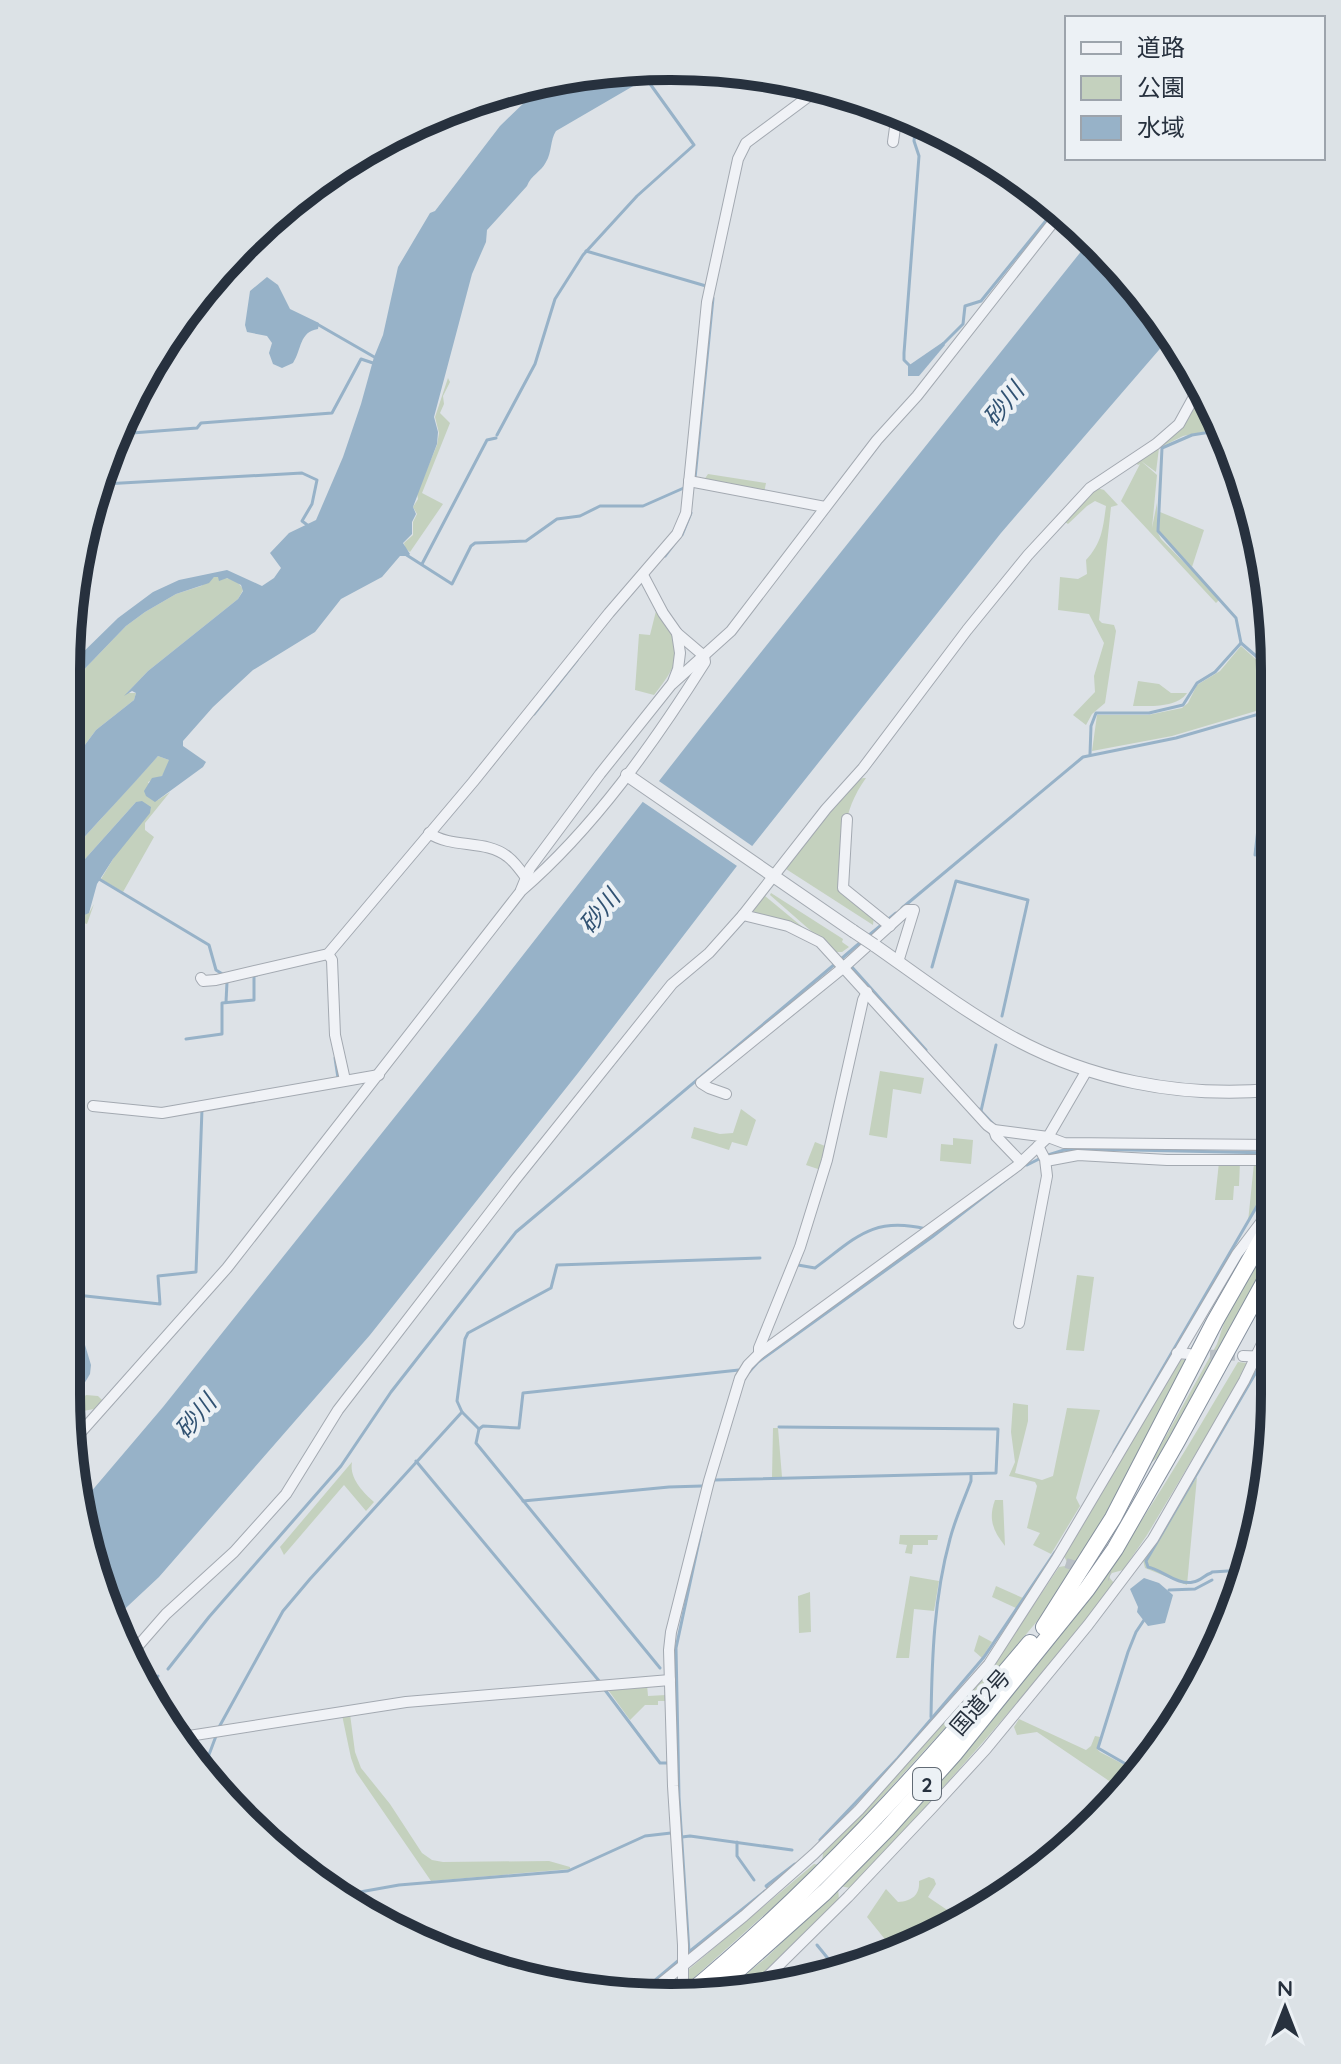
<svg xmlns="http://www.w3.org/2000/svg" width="1341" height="2064" font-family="Quicksand,'Noto Sans JP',sans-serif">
<rect width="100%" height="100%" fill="#dde2e7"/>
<g fill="#c4d1be">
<path d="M448,378l2,4 -7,14 1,8 -4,9 10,10 -28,70 21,11 -33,48 -5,-4 -1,-5 9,-8v-13l4,-8 -4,-7 5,-8 -1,-6 20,-48 2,-12 -4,-16z"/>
<path d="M1200,407l15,3 7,18 -39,8 -24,12 -3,24 -15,-11 16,14 -5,53 5,-25v28l4,8 59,60 -4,4 -95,-102 19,-37 -2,1 -4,-4 43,-30 17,-23z"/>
<path d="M708,474l58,9 -2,10 -60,-13z"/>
<path d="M1097,488l7,2 14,15 -7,2 -12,113 3,3 12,2 2,6 -11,72 -13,11 -6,11 -13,-10 22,-23 -1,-16 10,-33 -15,-29 -31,-4 2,-33 18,2 9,-5 -1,-14c16,-17 17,-32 20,-54l-11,-5 -8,5 -19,18 -3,-2z"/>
<path d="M1160,512l44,18 -12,37 -33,-36z"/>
<path d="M214,577c11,0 25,2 29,13l-5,9 -90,72 -21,22h9l-2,7 -38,30 -26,35 1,-82 55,-57 19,-14 31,-18 25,-8z"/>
<path d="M657,607c25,41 28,49 -3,88l-19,-5 4,-56 11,1z"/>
<path d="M1241,646l19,17 14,2 -1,22 -3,1v12l3,1v5l-101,30 -80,15 5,-36h51l34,-7 6,-5 9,-18 23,-14z"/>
<path d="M1138,681l21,3 12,9h16c-10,15 -37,13 -54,13z"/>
<path d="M158,756l11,4 1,2 -8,14 -14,6 10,18 12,-8 -25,31v7l9,7 -31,55 -22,-13 12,-20 23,-57 -51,57 -6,-16z"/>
<path d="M863,778h3c-25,34 -23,68 -27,109l35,29 -1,9 -87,-56c12,-21 57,-82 77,-91z"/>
<path d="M70,870l13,4 -2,5 8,34 5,-9 -7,20 -18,-6z"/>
<path d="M771,893l72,46 -1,3 7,5 -7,5h-7l-65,-57z"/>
<path d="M765,896l40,33 -45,-13 -7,-5z"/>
<path d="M880,1071l44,7 -3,16 -28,-5 -6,49 -18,-3z"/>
<path d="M741,1109l15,11 -9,26 -15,-4 -3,8 -38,-12 3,-11 26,7 13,-1z"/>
<path d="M953,1138l20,2 -2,24 -31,-3 1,-17 12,1z"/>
<path d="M815,1142l10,4 -4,24 -15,-5z"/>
<path d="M1219,1162h21l-1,24h-5l-1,14h-18z"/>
<path d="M1254,1163h6l-1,13h12v3l-23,43z"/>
<path d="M1271,1234v53l-7,12 -13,-6 -93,164 -7,6 66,-119 16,-48z"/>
<path d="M1077,1275l17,2 -10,74 -18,-1z"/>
<path d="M1189,1359l-79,151 -35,59 -31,44 -69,82 -153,168 1,-10 148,-161 40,-53 48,-72 6,-1 2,-4 -3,-6 111,-192 5,-4z"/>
<path d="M1238,1362l9,1 1,3 -101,169 -24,35 -11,3 -3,4 5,6 -1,3c-83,105 -171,205 -263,302l-10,-2c89,-95 179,-191 255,-297 52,-72 97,-150 143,-227z"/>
<path d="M86,1395l12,1 4,4 -8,9 -16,3 3,-12z"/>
<path d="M1013,1403l15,2v16l-13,52 27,7 11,-4 14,-68 33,2 -24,88 4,8 -29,48 -18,-9 7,-12 -13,-5 10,-42 -2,-4 -26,-6 6,-14 -4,-30z"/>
<path d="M773,1428h5l4,49h-10z"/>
<path d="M352,1462c-3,16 11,30 22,40l-8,9 -22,-26 -60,70 -4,-8z"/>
<path d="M1197,1477l-10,108 -42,-17 -2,-8z"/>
<path d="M995,1500h8l2,46c-12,-15 -17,-27 -10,-46z"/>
<path d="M900,1535h38l-1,5h-9v5h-15l-1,9 -7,-1 2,-8 -8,-1z"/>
<path d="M910,1576l29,5 -5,30 -20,-2 -5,49h-13z"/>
<path d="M996,1586l27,12 -7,10 -24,-11z"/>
<path d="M810,1592l1,40 -12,1 -1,-37z"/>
<path d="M979,1635l13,7 -10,16 -8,-7z"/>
<path d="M647,1685l1,11 18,-1v6h-8v4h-13l-15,15 -24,-33z"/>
<path d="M350,1714l5,38 6,16 29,36 32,49 10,7 11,2 106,-1 21,6v2l-139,12 -75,-109 -5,-14 -9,-43z"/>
<path d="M1019,1719l67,31 5,-4 4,-10 5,1 -3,12 3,3 38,20 -13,20 -14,12 10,-15 -84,-57 -20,3 -3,-8z"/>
<path d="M814,1864l6,1 -133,119 1,-14z"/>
<path d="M929,1877l5,2 2,5 -8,13 31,21 -67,30 -25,-31 19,-28 12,13c14,-1 22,-7 21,-21z"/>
<path d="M838,1888l1,12 -92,88 -20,2 40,-33z"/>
</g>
<g fill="#97b2c8">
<path d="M631,67l57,2 -17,7 -31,-1 -5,10 -79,46c-6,9 -4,21 -10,31 -5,10 -15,13 -19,24l-40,44 -1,12 -14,32 -38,143 4,15 -1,12 -24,63 3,7 -4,8v12l-9,9 7,11 -2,2h-8l-18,21 -41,22 -26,33 -62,38 -40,37 -30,34v5l23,16 -3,5 -48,35 -9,-6 -2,-5 8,-13 10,-2 7,-16 -11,-4c-26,30 -53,58 -79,87l3,13 3,3 51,-57 6,-1 9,6 -1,6 -37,46 -16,25 -8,29c-7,4 -13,1 -20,-4l1,-8 13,-27 -14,-3 1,-106 26,-35 38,-30 2,-7 -4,-2 -8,5 24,-25 90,-72 5,-8 -2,-6 -14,-7 -8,3 -1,-4h-4l-5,6 -33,11 -31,18 -19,14 -55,57v-19l47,-46 35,-26 26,-12 48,-10 35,16 12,-8 7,-10 -11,-15 19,-20 27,-13 27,-63 18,-53 13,-47 9,-22 15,-68 32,-54 5,-2 65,-85 30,-29 -2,-12 8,1 9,-4z"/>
<path d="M1091,239l59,63 21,34 -170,197 -248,312 -175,228 -208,262 -211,242 -45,42 -16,-32 -14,-87 79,-93 314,-393 225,-288z"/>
<path d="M267,277l11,8 12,24 29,14 -1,6c-19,3 -16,20 -25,34l-11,5 -9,-4 -4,-11 3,-10 -5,-7 -20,-4 -2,-7 5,-34z"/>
<path d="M943,342l2,3 -26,31h-11v-10z"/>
<path d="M67,1308h7l17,57 -1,9 -15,25 -2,-4 -7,-2z"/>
<path d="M1144,1578l15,5 14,12 -8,28 -17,3 -11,-14 1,-5 -8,-18z"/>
</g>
<path fill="#dde2e7" d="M656,779l99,69 -15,20 -100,-68z"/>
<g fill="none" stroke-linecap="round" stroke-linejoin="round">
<g stroke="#97b2c8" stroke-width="3">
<path d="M586,251l120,35"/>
<path d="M317,324l59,34"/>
<path d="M943,344l20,-20 2,-18 16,-5 76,-94"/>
<path d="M910,366l-6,-6v-7l15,-197 -5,-15 2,-20"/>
<path d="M119,433l81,-122 98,-116"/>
<path d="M119,434l78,-6 4,-5 131,-10 29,-54 12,4"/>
<path d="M497,435l38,-71 20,-65 28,-44 54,-59 57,-51 -51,-71"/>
<path d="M695,478l18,-180"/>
<path d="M104,484l198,-11 15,7 -5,24 -10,17 8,6"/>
<path d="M682,535l9,-22"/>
<path d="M405,554l47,30 19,-38 4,-3 51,-2 31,-22 23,-3 20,-10h43l43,-19"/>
<path d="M665,556l9,-12"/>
<path d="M422,564l65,-124 9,-2"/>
<path d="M1241,643l22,19 11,1"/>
<path d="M534,714l43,-54"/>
<path d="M1090,754l1,-28 5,-13h53l34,-8 14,-22 18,-11 26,-29 -5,-25 -78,-87 4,-83 30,-13 31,-5"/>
<path d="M1256,849l17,2"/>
<path d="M1255,855l5,-44 13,-30"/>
<path d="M99,879l110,66 7,25 8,5"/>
<path d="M902,908l181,-151 93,-19 97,-28"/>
<path d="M868,936l28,-23"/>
<path d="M841,959l21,-18"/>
<path d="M851,966l75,84"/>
<path d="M932,967l24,-86 72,19 -26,116"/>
<path d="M226,1002l1,-20"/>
<path d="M186,1039l36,-5v-31l32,-3v-24l3,-1"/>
<path d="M335,1058l3,20"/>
<path d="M979,1109l14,15"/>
<path d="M981,1111l15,-66"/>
<path d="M1048,1155l16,-5 23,-1 184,4"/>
<path d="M1027,1165l14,-7"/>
<path d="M798,1265l17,3c41,-30 57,-52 111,-39"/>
<path d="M67,1294l93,10 -2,-28 38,-4 6,-163"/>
<path d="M749,1372l9,-10 174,-125 94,-73"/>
<path d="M462,1412l17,17 -3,14 184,225"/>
<path d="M479,1429l4,-3 36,2 4,-35 216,-23"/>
<path d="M1114,1452l157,-270"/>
<path d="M416,1461l184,221"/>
<path d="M713,1480l283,-7 2,-44 -219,-2"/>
<path d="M523,1501l146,-14 33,-1"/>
<path d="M1212,1572l32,-2"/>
<path d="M1211,1573c-7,2 -10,8 -18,9 -14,4 -31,-12 -45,-15l-2,-6 116,-199"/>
<path d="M1169,1590l26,-1 17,-9"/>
<path d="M168,1669l41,-52 132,-151 50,-74 125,-160 319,-268"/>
<path d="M605,1690l55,73h8"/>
<path d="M150,1692l8,-16"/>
<path d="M931,1717c1,-60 3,-120 19,-178 5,-20 14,-39 21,-58v-7"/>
<path d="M218,1729l65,-118 27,-32 152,-167 -5,-11 8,-62 3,-6 83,-45 6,-23 203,-7"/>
<path d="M204,1768l12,-32"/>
<path d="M1138,1771l-40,-23 30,-96 8,-20 8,-12"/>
<path d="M682,1837l8,-1 102,14"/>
<path d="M820,1840l78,-82 86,-101 71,-105"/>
<path d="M737,1842v14l17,24"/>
<path d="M767,1887l-1,-1 29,-22"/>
<path d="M343,1895l56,-10 169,-14 77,-35 26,-3"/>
<path d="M817,1945l22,27"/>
<path d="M690,1951l75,-60"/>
<path d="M689,1952l-10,-155 -3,-149 25,-116"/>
<path d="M640,1993l39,-33"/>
</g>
<g stroke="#b9bfc5" stroke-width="10" stroke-dasharray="10 5" stroke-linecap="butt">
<path d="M1195,1354l48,2"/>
<path d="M1066,1563l44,13"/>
</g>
<defs>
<g id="minor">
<path d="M945,138v-4"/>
<path d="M893,142l4,-29"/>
<path d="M689,481l136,26"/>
<path d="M643,575l20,38 14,20 3,20 -2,16 -5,13"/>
<path d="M847,819l-4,69 47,38"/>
<path d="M429,833c23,16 57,6 79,24 8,6 15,17 21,25"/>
<path d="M521,890l9,-22 70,-94 71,-89 60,-54 146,-191 40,-44 145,-185"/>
<path d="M743,915l45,11 32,16 167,183 7,5 54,7 16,6 207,2"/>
<path d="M328,954l4,6 3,75 10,45"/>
<path d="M201,978l2,3 13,-1 112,-26 145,-172 136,-169 68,-79 9,-21 21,-211 31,-143 8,-16 74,-55"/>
<path d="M726,1094l-17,-6 -8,-5 143,-116 63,-57h7l-16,52"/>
<path d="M93,1106l69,7 217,-38"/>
<path d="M994,1130l2,6 25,26"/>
<path d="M1046,1161l32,-6 89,5h104"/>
<path d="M1019,1323l28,-147 -2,-17 -7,-13"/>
<path d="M1177,1353l12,1"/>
<path d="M759,1354v-6l41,-101 27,-87 36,-160 4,-8"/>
<path d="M1243,1356l27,1"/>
<path d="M74,1440l153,-172 294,-377c73,-63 133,-148 184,-229l-1,-6 -27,-23"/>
<path d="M131,1654l35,-40 68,-62 52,-58 52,-84 177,-230 157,-196 37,-31 34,-38 83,-106 37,-41 104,-138 61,-75 62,-67 66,-44 23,-20 22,-40"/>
<path d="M176,1738l230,-36 264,-22"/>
<path d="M758,1986l90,-89 84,-89 54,-59 102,-124 65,-86 91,-158 27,-56"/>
<path d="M648,1994l96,-78 70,-62 45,-44 130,-146 67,-104 181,-306 34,-45"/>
<path d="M683,1996v-51l-10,-159 -4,-136 2,-18 38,-151 31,-103 8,-13 11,-11 258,-188 31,-29 39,-67"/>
</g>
<g id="tertiary">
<path d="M627,775l226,156"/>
<path d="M874,945c43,30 86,63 132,89 81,46 173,64 266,56"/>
</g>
<g id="trunk">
<path d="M1044,1627l69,-109 102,-197 56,-98"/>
<path d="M712,1993l113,-101 62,-63 67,-75 133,-165 28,-40 62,-108 94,-171"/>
<path d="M686,1996c127,-105 239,-228 344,-353"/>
</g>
</defs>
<use href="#minor" stroke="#a3a9b1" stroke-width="12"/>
<use href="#tertiary" stroke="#a3a9b1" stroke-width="14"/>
<use href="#trunk" stroke="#85909e" stroke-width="18"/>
<use href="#minor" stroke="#f0f2f6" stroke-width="10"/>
<use href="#tertiary" stroke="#f0f2f6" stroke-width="12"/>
<use href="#trunk" stroke="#fff" stroke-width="16"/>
<defs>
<path id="tertiary-bridge" d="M853,931l21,14"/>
</defs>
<use href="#tertiary-bridge" stroke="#a3a9b1" stroke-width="14" stroke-linecap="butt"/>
<use href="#tertiary-bridge" stroke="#f0f2f6" stroke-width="12"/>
</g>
<g text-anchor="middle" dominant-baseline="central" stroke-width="8" stroke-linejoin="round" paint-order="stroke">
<rect fill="#ecf1f5" stroke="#626b75" stroke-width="2" x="913" y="1768" width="28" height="32" rx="6"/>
<g font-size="20" font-weight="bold" fill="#27313e">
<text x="927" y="1784">2</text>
</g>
<g font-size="22" fill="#27313e" stroke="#ecf1f5">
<text transform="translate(980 1702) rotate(-49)">国道2号</text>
</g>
<g font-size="24" font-style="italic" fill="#315272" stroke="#ecf1f5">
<text transform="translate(1003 404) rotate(-51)">砂川</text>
<text transform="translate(599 911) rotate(-51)">砂川</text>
<text transform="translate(195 1416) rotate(-50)">砂川</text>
</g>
</g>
<path d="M0 0H1341V2064H0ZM670 80H671A590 590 0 0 1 1261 670V1394A590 590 0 0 1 671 1984H670A590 590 0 0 1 80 1394V670A590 590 0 0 1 670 80Z" fill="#dce2e6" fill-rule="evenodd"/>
<path fill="none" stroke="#27313e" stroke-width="10" d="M670 80H671A590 590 0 0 1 1261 670V1394A590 590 0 0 1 671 1984H670A590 590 0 0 1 80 1394V670A590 590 0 0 1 670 80Z"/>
<rect x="1065" y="16" width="260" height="144" fill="#ecf1f5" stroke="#9da4ac" stroke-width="2"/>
<rect x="1081" y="42" width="40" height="12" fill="#f0f2f6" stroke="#9da4ac" stroke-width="2"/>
<text x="1137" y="56" font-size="24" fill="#27313e">道路</text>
<rect x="1081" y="76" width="40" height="24" fill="#c4d1be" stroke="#9da4ac" stroke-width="2"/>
<text x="1137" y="96" font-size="24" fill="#27313e">公園</text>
<rect x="1081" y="116" width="40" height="24" fill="#97b2c8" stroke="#9da4ac" stroke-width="2"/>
<text x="1137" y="136" font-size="24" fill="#27313e">水域</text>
<g transform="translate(1285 2008)" stroke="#ecf1f5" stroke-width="6" paint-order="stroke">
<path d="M0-6L14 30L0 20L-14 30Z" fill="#27313e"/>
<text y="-12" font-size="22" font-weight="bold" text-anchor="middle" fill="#27313e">N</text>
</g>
</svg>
